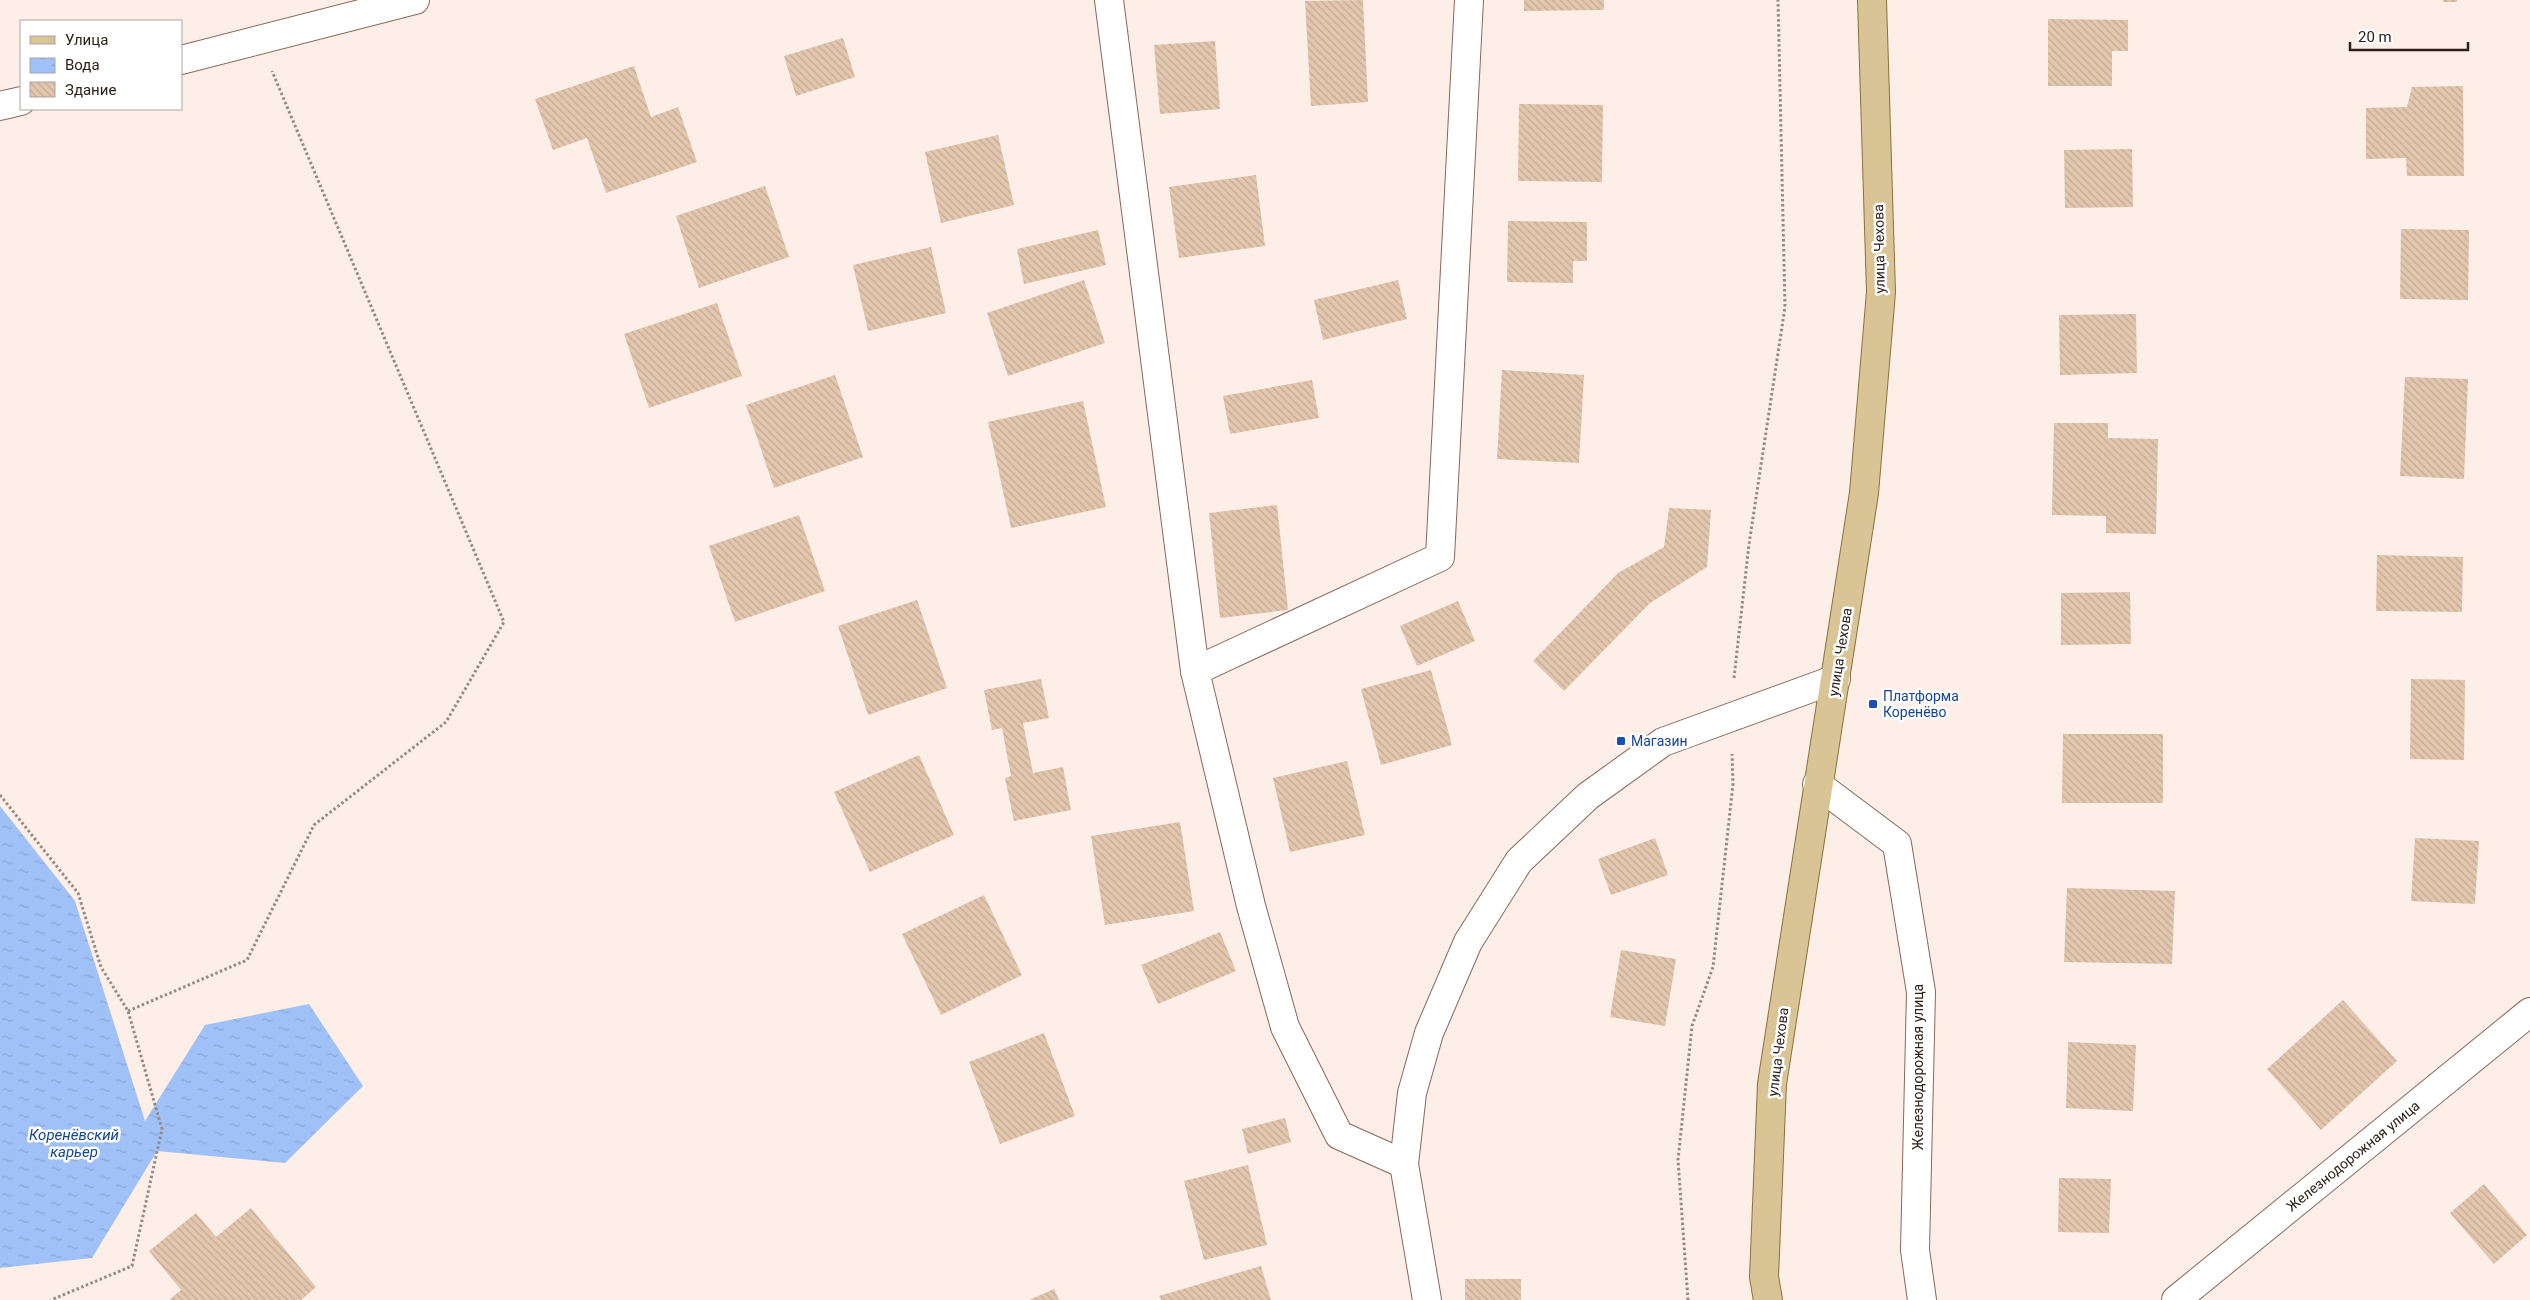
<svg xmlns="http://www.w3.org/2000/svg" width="2530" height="1300" font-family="Roboto,sans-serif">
<defs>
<pattern id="water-ripples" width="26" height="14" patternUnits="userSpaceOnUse" patternTransform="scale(1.25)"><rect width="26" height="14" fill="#9fc1f8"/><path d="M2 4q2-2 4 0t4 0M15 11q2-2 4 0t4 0" fill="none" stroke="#89a6d4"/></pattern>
<pattern id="building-back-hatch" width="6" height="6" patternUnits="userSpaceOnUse" patternTransform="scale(1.25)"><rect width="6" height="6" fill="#e2c6ae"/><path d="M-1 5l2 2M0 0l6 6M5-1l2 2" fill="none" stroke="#c2aa95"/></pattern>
</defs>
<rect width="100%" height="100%" fill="#fdeee7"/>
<path fill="url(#water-ripples)" d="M0,806l75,95 70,220 60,-96 104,-21 54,82 -78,77 -128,-12 -65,107 -92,10z"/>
<g fill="url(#building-back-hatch)">
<path d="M1363,0l5,102 -57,4 -6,-105z"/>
<path d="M1524,0h80v10l-80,1z"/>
<rect x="2443" y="0" width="14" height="2"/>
<path d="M2048,19l80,1v31h-16v35h-64z"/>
<path d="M843,38l12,39 -59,19 -12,-40z"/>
<path d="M1215,41l5,68 -60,5 -6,-69z"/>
<path d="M634,66l17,51 27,-10 19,55 -91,31 -19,-55 -34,12 -18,-51z"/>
<path d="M2463,86l1,90h-57l-1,-18 -40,1v-51l41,-1 5,-20z"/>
<path d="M1519,104l84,1 -1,77 -84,-1z"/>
<path d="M998,135l16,70 -73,18 -16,-71z"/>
<path d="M2132,149l1,58 -68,1 -1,-58z"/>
<path d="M1256,175l9,71 -86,12 -10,-71z"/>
<path d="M765,186l24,71 -90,31 -23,-72z"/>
<path d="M1508,221l79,1v39h-14v22l-66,-1z"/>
<path d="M2401,229l68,1 -1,70 -68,-1z"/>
<path d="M1098,230l8,35 -82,19 -7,-35z"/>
<path d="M931,247l15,66 -78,18 -15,-66z"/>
<path d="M1084,280l21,63 -97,33 -21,-63z"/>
<path d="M1398,280l9,39 -84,21 -9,-40z"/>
<path d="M717,303l25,73 -93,32 -25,-74z"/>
<path d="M2136,314l1,59 -77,2 -1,-60z"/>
<path d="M1502,370l82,5 -5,88 -82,-4z"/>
<path d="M835,375l28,82 -89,31 -28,-83z"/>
<path d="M2405,377l63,2 -4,100 -64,-3z"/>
<path d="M1312,380l7,38 -89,16 -7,-38z"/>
<path d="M1083,401l23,106 -95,21 -23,-106z"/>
<path d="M2054,423h54v15l50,1 -2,95 -50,-1v-17l-54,-1z"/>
<path d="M1277,505l11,105 -68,8 -11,-105z"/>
<path d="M1669,508l42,2 -4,57 -57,36 -86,88 -31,-30 85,-88 46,-26z"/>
<path d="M799,515l26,76 -90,31 -26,-76z"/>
<path d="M2377,555l86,2 -1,55 -86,-1z"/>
<path d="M2130,592l1,52 -70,1v-52z"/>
<path d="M917,600l30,88 -79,27 -30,-89z"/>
<path d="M1458,601l17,40 -58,25 -17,-40z"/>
<path d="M1431,670l21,75 -71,20 -20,-76z"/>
<path d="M1041,679l8,39 -26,5 10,50 30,-6 8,43 -57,11 -9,-43 6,-2 -9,-48 -10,2 -8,-40z"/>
<path d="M2411,679l54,1 -1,80 -54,-1z"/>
<path d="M2063,734h100v69h-101z"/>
<path d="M919,755l35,80 -84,37 -36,-80z"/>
<path d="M1347,761l18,74 -75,17 -17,-74z"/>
<path d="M1180,822l14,89 -89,14 -14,-89z"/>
<path d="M1655,838l13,37 -57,20 -13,-36z"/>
<path d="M2415,838l64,3 -4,63 -64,-3z"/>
<path d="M2067,888l108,3 -3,73 -108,-2z"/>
<path d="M984,895l38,80 -81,40 -39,-81z"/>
<path d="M1220,932l16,39 -78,33 -17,-39z"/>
<path d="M1621,950l55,9 -11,67 -55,-9z"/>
<path d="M2343,1000l54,61 -76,69 -54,-61z"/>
<path d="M1044,1033l31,83 -75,28 -31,-82z"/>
<path d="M2068,1042l68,3 -3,66 -67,-3z"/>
<path d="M1285,1118l6,24 -43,12 -6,-25z"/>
<path d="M1248,1165l19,80 -63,15 -20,-79z"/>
<path d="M2059,1178l52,1 -2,54 -51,-1z"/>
<path d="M2484,1184l43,51 -33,29 -44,-51z"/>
<path d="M251,1208l65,79 -15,13h-132l12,-10 -32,-39 47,-38 20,24z"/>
<path d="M1261,1266l10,34h-110l-2,-4z"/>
<rect x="1465" y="1279" width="56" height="21"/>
<path d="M1054,1289l5,11h-30z"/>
</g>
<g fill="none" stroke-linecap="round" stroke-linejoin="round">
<defs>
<g id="minor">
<path d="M1109,0l86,671 56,235 34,121 54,108 65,29"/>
<path d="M181,60l234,-60"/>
<path d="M0,106l21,-5"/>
<path d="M1195,671l245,-114 29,-557"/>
<path d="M1817,784l80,60 24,148 -6,258 7,50"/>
<path d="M1427,1300l-23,-136 8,-71 17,-60 39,-91 51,-81 69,-65 75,-54 173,-63"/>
<path d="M2176,1300l354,-288"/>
</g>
<path id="major" d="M1768,1300l-4,-23 8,-193 92,-591 17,-201 -9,-292"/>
</defs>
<use href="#minor" stroke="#88695b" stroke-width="30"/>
<use href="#major" stroke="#8c713c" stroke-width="30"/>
<g stroke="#978982" stroke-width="3" stroke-dasharray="2.5 2.5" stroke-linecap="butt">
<path d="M1734,678l15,-134 36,-237 -7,-307"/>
<path d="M0,795l78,98 23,74 27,44 34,118 -30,137 -81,34"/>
<path d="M128,1011l119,-51 67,-135 132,-103 58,-100 -232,-551"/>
<path d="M1688,1300l-10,-140 14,-134 21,-59 20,-183 -1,-30"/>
</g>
<use href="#minor" stroke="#fff" stroke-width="28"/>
<use href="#major" stroke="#d9c495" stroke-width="28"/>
</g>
<g fill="#1a4fb4" stroke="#fff" stroke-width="2">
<rect x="1868" y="699" width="10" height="10" rx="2.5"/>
<rect x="1616" y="736" width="10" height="10" rx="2.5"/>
</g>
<g text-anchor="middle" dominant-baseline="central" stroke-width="5" stroke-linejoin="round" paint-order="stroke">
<g font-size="14" fill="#2d201a" stroke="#fff">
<text transform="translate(1879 249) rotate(-91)">улица Чехова</text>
<text transform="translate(1840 652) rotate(-81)">улица Чехова</text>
<text transform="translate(1778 1052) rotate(-83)">улица Чехова</text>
<text transform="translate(1918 1067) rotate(-90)">Железнодорожная улица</text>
<text transform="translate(2353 1156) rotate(-39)">Железнодорожная улица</text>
</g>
<g font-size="14" fill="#164399" stroke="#fff" text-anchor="start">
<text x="1883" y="696">Платформа<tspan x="1883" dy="16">Коренёво</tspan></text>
<text x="1631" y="741">Магазин</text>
</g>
<g font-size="15" font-style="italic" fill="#134592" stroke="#fff">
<text x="74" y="1135">Коренёвский<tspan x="74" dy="17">карьер</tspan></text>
</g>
</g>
<rect x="20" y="20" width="162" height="90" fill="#ffffff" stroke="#aba6a3"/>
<rect x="30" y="36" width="25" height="8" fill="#d9c495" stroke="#aba6a3"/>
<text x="65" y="45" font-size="15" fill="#2d201a">Улица</text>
<rect x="30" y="58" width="25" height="15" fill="url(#water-ripples)" stroke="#aba6a3"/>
<text x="65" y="70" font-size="15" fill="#2d201a">Вода</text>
<rect x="30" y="82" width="25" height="15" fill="url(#building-back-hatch)" stroke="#aba6a3"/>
<text x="65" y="95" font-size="15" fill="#2d201a">Здание</text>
<path d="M2350 42v8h118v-8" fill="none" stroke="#2d201a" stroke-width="2.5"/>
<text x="2358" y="42" font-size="15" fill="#2d201a" stroke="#ffffff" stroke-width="4" paint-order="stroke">20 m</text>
</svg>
